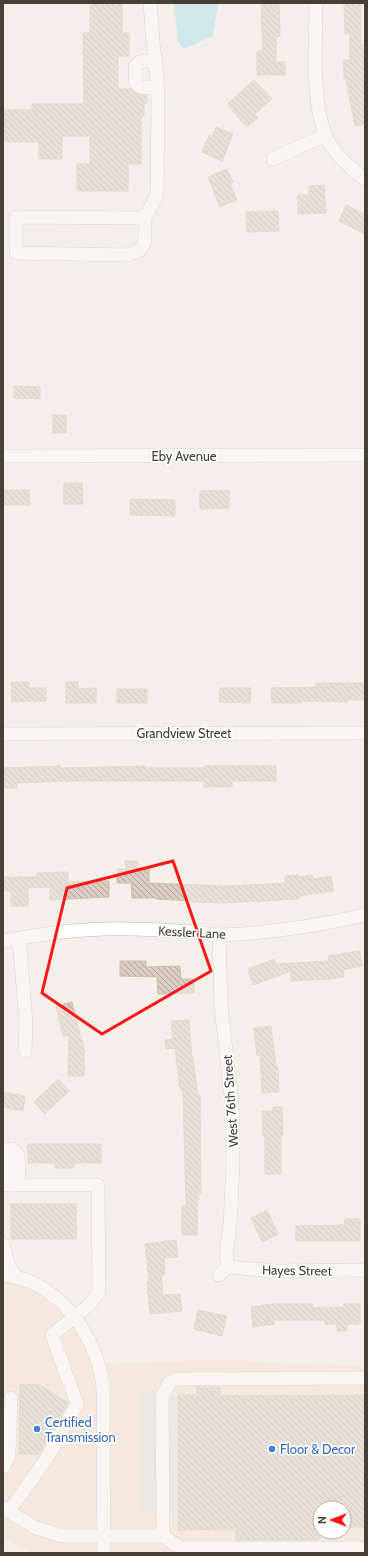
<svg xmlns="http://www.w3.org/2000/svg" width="368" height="1556" font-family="Cabin,sans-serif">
<defs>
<pattern id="building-back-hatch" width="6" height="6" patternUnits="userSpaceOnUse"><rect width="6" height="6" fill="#d9ccc1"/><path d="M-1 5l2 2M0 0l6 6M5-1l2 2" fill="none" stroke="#b2a79e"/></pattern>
</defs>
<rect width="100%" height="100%" fill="#f4efe8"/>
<path fill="#f6e2d4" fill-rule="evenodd" d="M3,1278l61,28 34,57 132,-3 135,7v186h-332l-30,-15zM320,1508h24v24h-24z"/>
<path fill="#e3e0dd" d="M140,1395h38v118h-37z"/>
<path fill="#a4def2" d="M174,3h44l-5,33 -29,13 -6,-7z"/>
<g fill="url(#building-back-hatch)" stroke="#d1bfb1">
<path d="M90,3h32v30h7v23h-11v33h13l6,5 10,2v7h-3v13h-3v48h-13v27h-51v-27h13v-28h-28v23h-23v-17h-34v-6h-2l1,-26h28v-6h52l-1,-71h7z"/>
<path d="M344,3h17v42h4v79l-10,2 -9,-47h-2v-19h6v-26h-5z"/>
<path d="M279,4l1,32 -4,1v25h9v13h-28v-24h6l-2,-46z"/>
<path d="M254,80l18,19 -17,15 3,4 -11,9 -20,-23z"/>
<path d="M216,127l17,7 -11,27 -20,-9 7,-17 3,2z"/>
<path d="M227,169l6,13 -3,1 7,17 -17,7 -12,-30z"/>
<path d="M324,185l2,28 -28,1v-19h11v-9z"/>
<path d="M346,205l19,9v20l-26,-13z"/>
<path d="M278,211l1,20 -32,1 -1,-20z"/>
<path d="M14,386l26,1v12l-26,-1z"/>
<rect x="53" y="415" width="13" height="18"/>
<path d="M64,483h18l1,21h-19z"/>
<path d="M3,490h26l1,15h-27z"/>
<path d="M229,490v18l-29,1v-18z"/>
<path d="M130,499l45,1v16l-45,-1z"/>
<path d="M11,682h18v6h17v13l-34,1z"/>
<path d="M66,682h12v7l18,-1v15h-30z"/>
<path d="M316,683h49v17h-17v2l-46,-1v2h-30l-1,-15 45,-1z"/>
<path d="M220,688h31l-1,15 -31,-1z"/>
<rect x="117" y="689" width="30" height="14"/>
<path d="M60,766v2l86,-2v2h58v-2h72v15h-44v6h-28v-6h-130l-57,2v5h-14v-20z"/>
<path d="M125,861h13v8h11v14l82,3 54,-3v-7l13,-1v2l14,-2 1,4 18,-3 2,15 -34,5v3l-75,4 -31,-1v-1l-37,-2v-1h-24l-1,-15h-14v-14h9z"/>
<path d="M68,872v10l41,-1v16l-59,3v-13l-22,1v18h-17v-15h-8v-14h34v-4z"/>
<path d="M360,951l2,15 -19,4 1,7 -14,2 -39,2v-10l-38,14 -5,-16 26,-10 2,5 53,-3 -1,-5z"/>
<path d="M120,961h26v6l34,-1 1,13h13v14l-36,1 -1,-17 -37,-1z"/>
<path d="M72,1002l11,43h1v31h-16l1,-41 -6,1 -7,-30z"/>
<path d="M189,1020l3,38h1l5,38h2l1,97 -3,1 -1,41h-15v-29h4l-3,-116h-3l-5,-42 -9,1 -1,-9 8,-1 -2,-18z"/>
<path d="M271,1026l5,41h2l1,25 -17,1 -2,-38 -3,1 -3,-28z"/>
<path d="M58,1079l11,12 -24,23 -11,-12z"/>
<path d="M3,1092l22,4 -2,15 -20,-4z"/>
<path d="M273,1107h9l1,28h-2v39h-16v-38h-2l-1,-25h11z"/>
<path d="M28,1144h73v19h-27v5h-19v-5h-27z"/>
<rect x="11" y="1204" width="65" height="35"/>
<path d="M267,1210l11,24 -16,8 -11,-24z"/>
<path d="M345,1219h15v22h-64v-15l48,-1z"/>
<path d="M176,1240l2,17 -14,1 1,16 -4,1 2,20 17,-1 2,17 -32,3 -3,-32 2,-1 -4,-37z"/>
<path d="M272,1304h41v4l31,-1v-3h16v20h-13v7h-10v-7h-12v-4h-51l1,4 -22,3 -2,-20z"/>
<path d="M198,1310l29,6 -5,20 -28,-7z"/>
<path d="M20,1384l20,1 28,18 -29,51h-20z"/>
<path d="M197,1387h23v9l145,-1v132h-21v-19h-24v31l-3,1h-81v-11l-58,1v-135h19z"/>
</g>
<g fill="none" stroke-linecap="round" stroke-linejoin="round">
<defs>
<g id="minor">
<path d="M316,3c0,40 -5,94 9,131 7,18 25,34 40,45"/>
<path d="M155,60l-15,2 -5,4c0,23 0,21 22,22"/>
<path d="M273,159l52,-24"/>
<path d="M145,218l-129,-1v36l111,2 12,-4 6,-9v-24l12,-23 1,-96 -2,-34 -3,-23 -3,-39"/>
<path d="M3,456l362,-1"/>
<path d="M3,734l362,-1"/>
<path d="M219,935l2,71 12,109v52l-3,57 -4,31 2,12"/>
<path d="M19,938l7,84 -1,29"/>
<path d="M3,941c43,-8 86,-14 130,-12 20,0 40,2 61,3 8,1 18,3 27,3 49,-2 96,-9 144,-20"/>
<path d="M12,1149l-3,7v20l5,5"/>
<path d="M3,1150l9,-1 6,6 1,20 -5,6v4"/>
<path d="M3,1185h95l1,107 -10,13 -37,30 25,69 -30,54 -38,53"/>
<path d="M3,1244l6,23 7,9"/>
<path d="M228,1267l48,4 89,-1"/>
<path d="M3,1275c51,5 87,51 98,99 4,17 2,43 2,61 0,39 1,79 1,118"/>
<path d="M219,1275l9,-8"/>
<path d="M3,1467l6,-11 2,-58"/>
<path d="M3,1508l33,20 26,8h101l-1,-140 8,-14 8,-3 187,-1"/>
<path d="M163,1536l17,12h185"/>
</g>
</defs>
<use href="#minor" stroke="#c3b8ae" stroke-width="14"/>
<use href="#minor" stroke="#fff" stroke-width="13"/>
</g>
<path d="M0 0H368V1556H0ZM173,861l38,110 -109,63 -60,-41 25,-105z" fill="#f4efe8" fill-opacity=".55" fill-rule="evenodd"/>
<path fill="none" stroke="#fd1718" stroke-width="3" stroke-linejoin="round" d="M173,861l38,110 -109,63 -60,-41 25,-105z"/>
<g fill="#3f7fe0" stroke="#fff" stroke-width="1.5">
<circle cx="37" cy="1429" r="4"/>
<circle cx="272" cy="1449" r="4"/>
</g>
<g text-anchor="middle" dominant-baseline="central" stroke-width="3.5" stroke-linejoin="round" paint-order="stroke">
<g font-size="13" fill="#483f37" stroke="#fff">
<text x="184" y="456">Eby Avenue</text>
<text x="184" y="733">Grandview Street</text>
<text transform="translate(192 932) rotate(3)">Kessler Lane</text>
<text transform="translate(230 1101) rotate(-94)">West 76th Street</text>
<text transform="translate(297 1270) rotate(1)">Hayes Street</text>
</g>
<g font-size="13" fill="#366cbe" stroke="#fff" text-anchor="start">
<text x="45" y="1422">Certified<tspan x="45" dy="15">Transmission</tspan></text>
<text x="280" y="1449">Floor &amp; Decor</text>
</g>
</g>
<rect width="368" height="1556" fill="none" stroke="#483f37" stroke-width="8"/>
<g transform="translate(332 1520) rotate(270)"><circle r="19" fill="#ffffff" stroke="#b6b2af"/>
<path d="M0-3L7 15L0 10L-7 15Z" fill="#fd1718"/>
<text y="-6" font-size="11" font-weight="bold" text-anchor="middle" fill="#483f37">N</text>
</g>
</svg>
